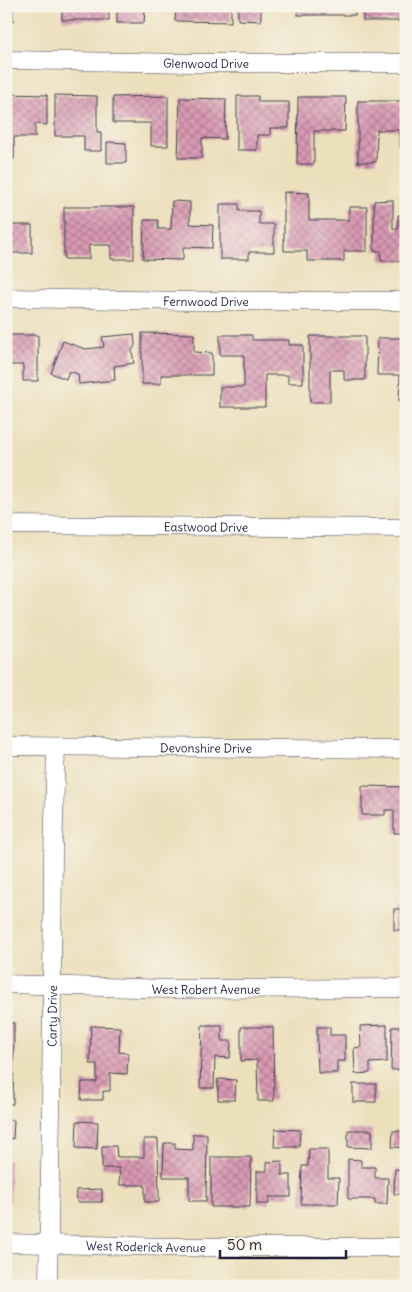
<svg xmlns="http://www.w3.org/2000/svg" width="412" height="1292" font-family="Delius,sans-serif">
<defs>
<pattern id="building-cross-hatch" width="8" height="8" patternUnits="userSpaceOnUse" patternTransform="scale(1.25)"><rect width="8" height="8" fill="#d99ab3"/><path d="M0 0l8 8M0 8l8-8" fill="none" stroke="#b07d93"/></pattern>
</defs>
<rect width="100%" height="100%" fill="#f7f3e8"/>
<filter id="ink" filterUnits="userSpaceOnUse"><feTurbulence type="fractalNoise" baseFrequency=".02" numOctaves="2"/><feDisplacementMap in="SourceGraphic" scale="10" xChannelSelector="R" yChannelSelector="G"/><feConvolveMatrix kernelMatrix="1 2 1 2 8 2 1 2 1" color-interpolation-filters="sRGB"/></filter>
<filter id="wash" filterUnits="userSpaceOnUse"><feTurbulence type="fractalNoise" baseFrequency=".0096" numOctaves="4" result="noise"/><feDisplacementMap in="SourceGraphic" scale="20" xChannelSelector="R" yChannelSelector="G"/><feGaussianBlur stdDeviation="1.12" result="paint"/><feColorMatrix in="noise" values="0 0 0 0 0 0 0 0 0 0 0 0 0 0 0 0 0 1.4 0 .05"/><feComposite in="paint" operator="in"/></filter>
<g filter="url(#wash)">
<rect width="100%" height="100%" fill="#ecdfbc"/>
<g id="blocks">
<g fill="url(#building-cross-hatch)">
<rect x="6" y="6" width="7" height="15"/>
<rect x="62" y="6" width="47" height="14"/>
<path d="M117,6h53v5l-25,-1 -1,13h-27z"/>
<path d="M176,6h55v16l-56,-1z"/>
<path d="M238,6h23v15l-23,-1z"/>
<rect x="298" y="6" width="57" height="9"/>
<rect x="363" y="6" width="43" height="15"/>
<path d="M6,94l41,1v30l-12,-1v13h-21v22l-8,-1z"/>
<path d="M55,95l42,1v36h4v19h-17v-15h-29z"/>
<path d="M168,96v50h-17v-23h-38v-26z"/>
<path d="M237,96h21v6h31v26h-19v7h-13v15h-20z"/>
<path d="M298,97h48l-1,34h-31v33h-17z"/>
<path d="M180,98l46,1 -1,40 -23,-1v20h-24z"/>
<path d="M358,101h48v46h-6v-17h-23l-1,32h-18z"/>
<path d="M107,142l19,1v20h-19z"/>
<path d="M284,192l25,1v27h40v-13h18v44h-23v10h-37v-10h-23z"/>
<path d="M393,200v29h5v-14h8v46h-25v-10h-7v-50z"/>
<path d="M172,201l18,1v22l23,1 -1,23 -29,-1v13l-40,-1 1,-39h14v9h13z"/>
<path d="M220,204h19v7h20v13h15v28h-25v7h-29z"/>
<path d="M64,207h70v52h-23v-14h-22v14h-25z"/>
<rect x="6" y="225" width="26" height="28"/>
<path d="M142,333l52,1v18l18,1v22h-51v9h-19z"/>
<path d="M134,334l1,11 -3,6 2,12 -20,3 1,14 -36,4 -1,-10 -9,-3 -3,8 -15,-6 12,-32 22,8 19,-2 -2,-10z"/>
<path d="M6,335h32v46h-15v-16h-17z"/>
<path d="M220,335h32v5h37v5h14v38h-15v-8h-23v32h-45v-20h24v-32h-24z"/>
<path d="M310,336h55v44h-21v-10h-14v32h-20z"/>
<path d="M378,338h28v63h-7l1,-26h-23z"/>
<path d="M362,786l44,1v46h-12v-23h-9v5h-23z"/>
<rect x="394" y="909" width="12" height="21"/>
<path d="M6,1023h8l-1,81h-7z"/>
<path d="M202,1025h20v16h9l-1,17 -15,-1 -1,31h-14z"/>
<path d="M387,1025v37l-17,1v10l-15,1 -1,-26 7,-1 -1,-21z"/>
<path d="M91,1026l29,1 -1,25 9,1 -1,21 -17,-1v18h-7v9h-22l1,-18h15v-18h-7z"/>
<path d="M241,1027h32l1,74h-16l-1,-41 -16,1z"/>
<path d="M317,1027h13v8h15v26h-8v12h-19z"/>
<path d="M392,1027h14v40h-2v3h-13z"/>
<path d="M218,1079l18,1 -1,20h-17z"/>
<rect x="353" y="1084" width="23" height="18"/>
<path d="M6,1120h8l-1,19 -7,-1z"/>
<path d="M77,1121l21,1 -1,27 -21,-1z"/>
<path d="M275,1129l25,1 -1,17h-25z"/>
<path d="M348,1130h24v18l-24,-1z"/>
<path d="M393,1131h13v17l-14,-1z"/>
<path d="M193,1134h14l-1,67h-17v-24h-26l1,-34h11v6l18,1z"/>
<path d="M144,1139h14l1,63h-14v-17h-25l-1,-17h-17v-22h14l1,11h27z"/>
<path d="M309,1149h19v29h11l-1,26h-37l1,-38h6z"/>
<path d="M211,1157h40l-1,50h-39z"/>
<path d="M348,1159l13,1v7h14v11h13l-1,26h-12v-5h-27z"/>
<path d="M6,1161h3l1,41h-4z"/>
<path d="M282,1161v14h9v22h-22v7h-12v-33h10v-9z"/>
<path d="M395,1169l9,1v7h2v17h-12z"/>
<path d="M102,1189v13h-25l-1,-12z"/>
<rect x="118" y="1284" width="25" height="2"/>
</g>
</g>
</g>
<g filter="url(#ink)">
<use href="#blocks" fill-opacity="0" stroke="#403e4e" stroke-width="1"/>
<g fill="none" stroke-linecap="round" stroke-linejoin="round">
<defs>
<g id="minor">
<path id="s1" d="M6,60l187,3h213"/>
<path id="s2" d="M6,298l185,3h215"/>
<path id="s3" d="M6,525l400,3"/>
<path id="s4" d="M6,746l400,3"/>
<path id="s5" d="M6,984l163,5 237,-1"/>
<path id="s6" d="M6,1243l164,4h236"/>
<path id="s7" d="M48,1286l3,-173 2,-256 3,-110"/>
</g>
</defs>
<use href="#minor" stroke="#403e4e" stroke-width="19"/>
<use href="#minor" stroke="#fff" stroke-width="18"/>
</g>
</g>
<g text-anchor="middle" dominant-baseline="central" stroke-width="4" stroke-linejoin="round" paint-order="stroke">
<g font-size="12" fill="#22223b" stroke="#f7f3e8">
<text stroke="none"><textPath href="#s1" startOffset="200">Glenwood Drive</textPath></text>
<text stroke="none"><textPath href="#s2" startOffset="200">Fernwood Drive</textPath></text>
<text stroke="none"><textPath href="#s3" startOffset="200">Eastwood Drive</textPath></text>
<text stroke="none"><textPath href="#s4" startOffset="200">Devonshire Drive</textPath></text>
<text stroke="none"><textPath href="#s5" startOffset="200">West Robert Avenue</textPath></text>
<text stroke="none"><textPath href="#s7" startOffset="270">Carty Drive</textPath></text>
<text stroke="none"><textPath href="#s6" startOffset="140">West Roderick Avenue</textPath></text>
</g>
</g>
<rect width="412" height="1292" fill="none" stroke="#f7f3e8" stroke-width="25"/>
<path d="M220 1250v8h126v-8" fill="none" stroke="#22223b" stroke-width="2.5"/>
<text x="227" y="1250" font-size="15" fill="#22223b" stroke="#f7f3e8" stroke-width="4" paint-order="stroke">50 m</text>
</svg>
